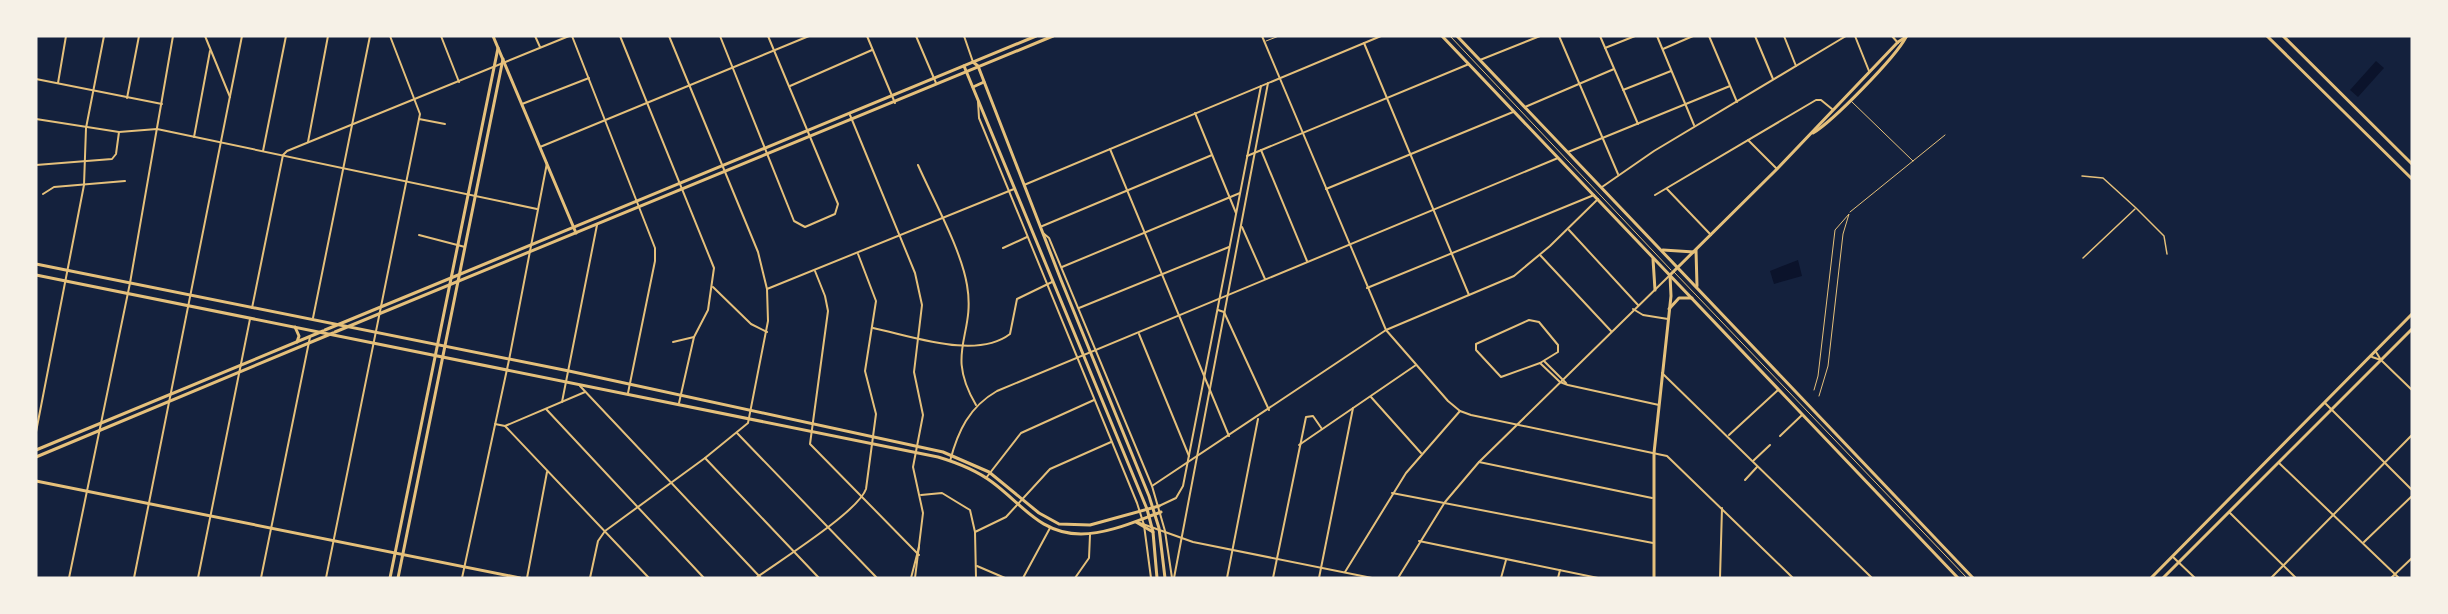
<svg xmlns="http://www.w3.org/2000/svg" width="2448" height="614" font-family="'Nunito Sans',sans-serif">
<rect width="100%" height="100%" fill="#14213d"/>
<g fill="#0b132b">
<path d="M2376,61l8,7 -26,29 -8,-7z"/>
<path d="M1798,260l4,16 -28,8 -4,-13z"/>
</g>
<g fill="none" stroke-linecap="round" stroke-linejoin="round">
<g stroke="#e5c07b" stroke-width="1">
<path d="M1450,36l221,234"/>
<path d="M1266,41l13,-5"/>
<path d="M1851,101l62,60"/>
<path d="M1850,212l95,-77"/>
<path d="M1674,272l293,306"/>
<path d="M1814,390l4,-14 17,-146 14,-16 -6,20 -15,132 -9,30"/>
</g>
<g stroke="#e5c07b" stroke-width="1.5">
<path d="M2082,176l21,2 33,30 28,28 3,18"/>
<path d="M2083,258l52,-49"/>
</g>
<g stroke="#e5c07b" stroke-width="2">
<path d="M205,36l25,61"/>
<path d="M441,36l18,46"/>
<path d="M535,36l5,11"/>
<path d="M572,36l83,212v13l-27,132"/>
<path d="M620,36l94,232 -6,42 -14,27 -15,66"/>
<path d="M720,36l74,185 11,6 30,-13 3,-10 -70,-168"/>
<path d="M867,36l28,67"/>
<path d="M916,36l20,47"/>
<path d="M964,36l9,26"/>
<path d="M1262,36l124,294 62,71 12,10 11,4 196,41 126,122"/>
<path d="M1559,36l59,138"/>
<path d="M1600,36l38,88"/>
<path d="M1657,36l37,89"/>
<path d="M1709,36l28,66"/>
<path d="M1755,36l18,43"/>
<path d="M1784,36l12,30"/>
<path d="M1855,36l14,35"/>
<path d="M1892,36l6,7"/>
<path d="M1364,43l105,252"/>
<path d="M1605,48l30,-12"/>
<path d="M1663,49l30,-13"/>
<path d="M1480,60l60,-24"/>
<path d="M36,79l126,25"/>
<path d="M58,83l8,-47"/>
<path d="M790,86l82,-36"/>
<path d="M1623,90l48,-19"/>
<path d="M127,98l12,-62"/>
<path d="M522,104l67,-26"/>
<path d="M1525,107l89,-38"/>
<path d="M1195,113l41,100"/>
<path d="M850,115l65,158 7,32 -8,67 9,43 -10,52 10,46 -8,65"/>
<path d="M36,119l83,13 38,-3 380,80"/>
<path d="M419,119l26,5"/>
<path d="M194,137l16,-86"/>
<path d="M1748,140l29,29"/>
<path d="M308,142l20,-106"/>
<path d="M540,147l269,-111"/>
<path d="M1110,149l119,287"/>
<path d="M1261,150l46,111"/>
<path d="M263,151l23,-115"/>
<path d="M1568,152l162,-66"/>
<path d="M1247,156l222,-92"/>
<path d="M36,165l76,-6 4,-5 3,-22"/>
<path d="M918,165c15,34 43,84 49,120 9,51 -23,66 9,120"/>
<path d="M1602,187l52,-36 192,-115"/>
<path d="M1326,189l187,-77"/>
<path d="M1667,189l44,46"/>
<path d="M43,194l11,-7 71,-6"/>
<path d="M1655,195l161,-95h5l11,9"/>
<path d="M1040,227l172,-72"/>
<path d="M1242,227l23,52"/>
<path d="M1569,230l69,75"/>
<path d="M419,235l46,12"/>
<path d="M1003,248l24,-11"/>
<path d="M1540,255l71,76"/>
<path d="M1062,267l178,-74"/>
<path d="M815,271l10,25 3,15 -18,133 109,111"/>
<path d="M713,287l38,37 16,8"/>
<path d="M1367,288l227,-93"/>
<path d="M767,289l247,-100"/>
<path d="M1079,308l150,-61"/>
<path d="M1633,309l10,6 25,4"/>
<path d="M1218,310l6,2 45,98"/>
<path d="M313,318l57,-282"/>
<path d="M1529,320l10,2 19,23v7l-18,11 -39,14 -25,-27v-6z"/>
<path d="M873,328c39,8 103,32 137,6l7,-35 35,-17"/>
<path d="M1139,334l50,122"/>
<path d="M673,342l21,-5"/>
<path d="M2376,352l5,8 31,30"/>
<path d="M2372,357l9,3"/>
<path d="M1544,361l22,22"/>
<path d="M1540,363l20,19 8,3 91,20"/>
<path d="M1662,373l210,205"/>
<path d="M580,386l181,192"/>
<path d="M1371,397l50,56"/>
<path d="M562,402l35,-177"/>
<path d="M2325,403l87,87"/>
<path d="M546,409l158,169"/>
<path d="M495,424l10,2 144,152"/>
<path d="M505,426l80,-34"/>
<path d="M36,432l48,-247 2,-57 18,-92"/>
<path d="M737,433l140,145"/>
<path d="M1729,435l49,-45"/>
<path d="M1780,436l22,-21"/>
<path d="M1299,445l117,-80"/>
<path d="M705,458l114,120"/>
<path d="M950,461c8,-30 19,-54 47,-70l561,-233"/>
<path d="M1753,461l17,-16"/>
<path d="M1479,462l173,36"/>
<path d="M986,478l35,-45 73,-33"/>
<path d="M1745,480l12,-13"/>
<path d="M1152,486l234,-156 128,-54 36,-30 48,-47"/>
<path d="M1392,493l261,50"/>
<path d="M921,495l21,-2 28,17 5,22 1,46"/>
<path d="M1137,522l56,20 179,36"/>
<path d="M975,532l31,-15 44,-48 61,-27"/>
<path d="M1419,541l179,37"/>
<path d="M2364,542l48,-46"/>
<path d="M2173,557l22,21"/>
<path d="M977,566l28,12"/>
<path d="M1345,572l61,-99 54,-62"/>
<path d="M69,578l61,-295 43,-247"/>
<path d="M134,578l108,-542"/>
<path d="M198,578l52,-259"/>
<path d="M261,578l49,-241"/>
<path d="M326,578l94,-464 -30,-78"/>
<path d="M462,578l47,-218 38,-197"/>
<path d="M527,578l20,-106"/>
<path d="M590,578l8,-37 7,-10 100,-73 43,-35 20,-102 -1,-32 -9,-37 -89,-216"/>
<path d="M756,578c23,-17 102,-66 110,-89l10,-75 -11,-43 11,-70 -18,-47"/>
<path d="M911,578l8,-31"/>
<path d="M1023,578l27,-50"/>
<path d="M1075,578l14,-20 1,-23"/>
<path d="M1227,578l31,-159"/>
<path d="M1273,578l33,-161 7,-1 9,13"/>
<path d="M1319,578l34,-170"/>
<path d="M1398,578l47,-76 34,-40 190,-186"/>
<path d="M1501,578l5,-18"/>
<path d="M1558,578l2,-8"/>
<path d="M1720,578l2,-70"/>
<path d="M2271,578l141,-143"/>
<path d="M2391,578l21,-20"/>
</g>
<g stroke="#e5c07b" stroke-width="2">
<path d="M978,101l1,17 158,385 7,22 7,53"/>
<path d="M1024,185l357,-149"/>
<path d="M1043,233l6,5 103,248 13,45 7,47"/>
<path d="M252,308l31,-153 4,-4 282,-115"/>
<path d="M2279,463l120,115"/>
<path d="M1159,506l17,-8 7,-12 78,-400"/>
<path d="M2229,512l67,66"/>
<path d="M1174,578l94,-495"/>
</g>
<g stroke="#e5c07b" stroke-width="3">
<path d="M493,36l83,197"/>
<path d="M1813,133c20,-12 82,-75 93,-96"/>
<path d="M36,450l287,-119"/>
<path d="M36,457l297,-124"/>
<path d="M36,481l484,97"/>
<path d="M390,578l108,-530"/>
<path d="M398,578l105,-519"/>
<path d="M1654,578v-125l17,-157 -1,-21 107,-106 121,-127 8,-5"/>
<path d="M2151,578l261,-264"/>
<path d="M2163,578l249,-249"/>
</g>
<g stroke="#e5c07b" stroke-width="3">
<path d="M1442,36l516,542"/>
<path d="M1457,36l516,542"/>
<path d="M2267,36l145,143"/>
<path d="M2283,36l129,128"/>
<path d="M973,62l5,4 83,214 88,216 10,32 6,50"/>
<path d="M964,66l183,443 6,23 4,46"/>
<path d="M973,87l11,-5"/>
<path d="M1663,250l31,2"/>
<path d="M1696,250l1,36"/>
<path d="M1653,259l2,31"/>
<path d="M36,264l533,107 374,81 46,20 50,41 20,11 31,1 69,-19"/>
<path d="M36,275l902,182c20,6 38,13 54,25 30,22 48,52 89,52 27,0 55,-13 80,-22"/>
<path d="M1669,309l10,-11h13"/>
<path d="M295,327l4,9 -2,6"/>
<path d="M325,330l711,-294"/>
<path d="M335,332l718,-296"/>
<path d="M1136,522l17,10"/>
</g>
</g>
<rect width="2448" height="614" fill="none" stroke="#f6f1e7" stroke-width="75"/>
</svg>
